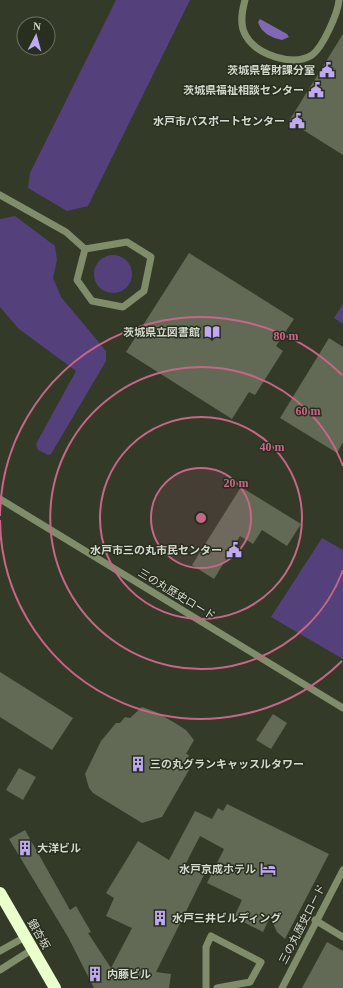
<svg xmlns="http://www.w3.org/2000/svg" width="343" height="988" font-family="'Times New Roman','Noto Sans JP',serif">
<rect width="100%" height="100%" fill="#333a28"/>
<g fill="#54417c">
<path d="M116,0h74l-102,206 -21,5 -39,-23 2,-15z"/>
<path d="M15,216l40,30 2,14 -4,18 8,19 45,54v10l-55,93 -3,1 -10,-5 -2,-6 40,-73 -57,-42 -19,-22v-88z"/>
<circle cx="113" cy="274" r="19"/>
<path d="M343,304v20l-9,-6z"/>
<path d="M322,538l21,12v109l-72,-42z"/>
</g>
<path fill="#8068b4" d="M260,19l27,15 2,3 -7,3c-10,-2 -21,-7 -24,-18z"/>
<g fill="#626a56">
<path d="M343,34v121l-54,-34z"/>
<path d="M189,253l105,66 -18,27 7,5 -28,44 -6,-3 -17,27 -106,-67z"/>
<path d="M329,338l14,9v95l-6,11 -57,-35z"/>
<path d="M241,487l60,37 -14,22 -25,-16 -9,14 -13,-8 -26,43 -22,-14z"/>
<path d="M0,672l73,46 -21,32 -52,-33z"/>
<path d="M142,707l14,5 19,11 11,7 8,10 -8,14 3,1 -4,11 4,4 -27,47 -20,6 -49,-30 -4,-5 -4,-14 16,-33 15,-18h4l5,-6 5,1z"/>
<path d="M273,714l14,9 -16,26 -15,-9z"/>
<path d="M19,768l17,9 -13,23 -17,-10z"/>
<path d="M227,804l102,50 -44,85 -8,-7 -7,-15 -7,15 -29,-15 8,-17 -35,-17 17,-34 -24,-13 -15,29 19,10 -48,97 15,2 -2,14h-75l-26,-51 -59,-98 16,-9 45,80 6,-4 15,26 -3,1 23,35 21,-40 -26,-12 8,-18 -8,-5 32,-52 31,19 26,-49 17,8 6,-11 5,3z"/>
<path d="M327,942l16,9v37h-41z"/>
</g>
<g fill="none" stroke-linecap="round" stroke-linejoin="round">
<g stroke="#7f8d6a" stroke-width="7">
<path d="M245,0c-3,11 -6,25 1,36 11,19 47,31 66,19 11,-8 26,-42 27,-55"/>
<path d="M0,195l66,37 19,17 -8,31 15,21 31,6 21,-16 7,-34 -24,-15 -42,7"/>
<path d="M0,499l343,209"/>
<path d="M315,920l28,17"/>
<path d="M0,951l25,-14"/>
<path d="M0,970l33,-21"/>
<path d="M206,988v-41l5,-11 50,26 -11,20 -33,6"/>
<path d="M282,988l61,-118"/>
</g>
<path stroke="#eaffcb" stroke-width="12" d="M0,893l55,95"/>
</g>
<circle cx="201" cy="518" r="50" fill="#c96589" fill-opacity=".12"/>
<g fill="none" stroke="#c96589" stroke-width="2">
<circle cx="201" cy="518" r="50"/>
<circle cx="201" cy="518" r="101"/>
<path d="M343 570A151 151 0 1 1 343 466"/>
<path d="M342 661A201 201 0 0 1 0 520M0 516A201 201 0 0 1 342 375"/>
</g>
<defs>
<symbol id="civic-bare" viewBox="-9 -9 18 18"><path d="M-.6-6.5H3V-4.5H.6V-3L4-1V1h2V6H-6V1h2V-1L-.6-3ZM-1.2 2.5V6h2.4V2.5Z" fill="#bfa9f4" stroke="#292f1e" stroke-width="2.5" paint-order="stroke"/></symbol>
<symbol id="library-bare" viewBox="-9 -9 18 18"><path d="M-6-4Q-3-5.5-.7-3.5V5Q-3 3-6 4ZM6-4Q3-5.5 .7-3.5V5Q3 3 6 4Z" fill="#bfa9f4" stroke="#292f1e" stroke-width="2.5" paint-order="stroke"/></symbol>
<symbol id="building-bare" viewBox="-9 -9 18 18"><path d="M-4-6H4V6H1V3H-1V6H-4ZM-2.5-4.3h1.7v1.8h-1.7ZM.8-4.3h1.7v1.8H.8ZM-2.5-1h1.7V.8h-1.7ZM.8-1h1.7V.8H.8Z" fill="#bfa9f4" stroke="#292f1e" stroke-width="2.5" paint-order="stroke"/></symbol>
<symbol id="hotel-bare" viewBox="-9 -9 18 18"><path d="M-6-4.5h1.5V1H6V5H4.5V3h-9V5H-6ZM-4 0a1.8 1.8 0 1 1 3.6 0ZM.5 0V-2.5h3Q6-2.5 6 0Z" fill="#bfa9f4" stroke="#292f1e" stroke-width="2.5" paint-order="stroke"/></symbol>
</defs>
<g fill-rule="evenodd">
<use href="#civic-bare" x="316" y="59" width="22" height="22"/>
<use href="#civic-bare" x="305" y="79" width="22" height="22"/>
<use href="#civic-bare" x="286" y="110" width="22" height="22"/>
<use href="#library-bare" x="201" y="321" width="22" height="22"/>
<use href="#civic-bare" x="223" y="539" width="22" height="22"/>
<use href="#building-bare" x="127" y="753" width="22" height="22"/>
<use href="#building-bare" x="14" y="837" width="22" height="22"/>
<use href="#hotel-bare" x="257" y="858" width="22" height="22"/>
<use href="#building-bare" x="149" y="907" width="22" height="22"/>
<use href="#building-bare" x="84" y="963" width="22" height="22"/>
</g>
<g text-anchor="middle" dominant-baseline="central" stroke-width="3" stroke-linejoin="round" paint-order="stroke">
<g font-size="11" font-weight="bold" fill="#d4d9ce" stroke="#292f1e" text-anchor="end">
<text x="315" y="70">茨城県管財課分室</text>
<text x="304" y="90">茨城県福祉相談センター</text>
<text x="285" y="121">水戸市パスポートセンター</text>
<text x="200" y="332">茨城県立図書館</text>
<text x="222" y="550">水戸市三の丸市民センター</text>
<text x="150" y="764" text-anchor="start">三の丸グランキャッスルタワー</text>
<text x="37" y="848" text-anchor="start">大洋ビル</text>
<text x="256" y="869">水戸京成ホテル</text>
<text x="172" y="918" text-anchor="start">水戸三井ビルディング</text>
<text x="107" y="974" text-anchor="start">内藤ビル</text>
</g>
<g font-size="11" fill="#d4d9ce" stroke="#292f1e">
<text transform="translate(177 594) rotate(31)">三の丸歴史ロード</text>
<text transform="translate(302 924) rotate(-63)">三の丸歴史ロード</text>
<text transform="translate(39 934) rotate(60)">銀杏坂</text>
</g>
</g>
<circle cx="201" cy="518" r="6" fill="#c96589" stroke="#292f1e" stroke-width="2"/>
<g font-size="12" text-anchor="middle" font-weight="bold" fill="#c96589" stroke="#292f1e" stroke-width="3" stroke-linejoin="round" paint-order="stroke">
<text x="286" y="340">80 m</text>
<text x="308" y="415">60 m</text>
<text x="272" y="451">40 m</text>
<text x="236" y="487">20 m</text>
</g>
<g transform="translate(36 36) rotate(6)"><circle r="19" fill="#292f1e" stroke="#6d7364"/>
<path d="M0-3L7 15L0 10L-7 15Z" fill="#bfa9f4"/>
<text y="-6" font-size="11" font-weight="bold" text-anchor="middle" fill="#d4d9ce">N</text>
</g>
</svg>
